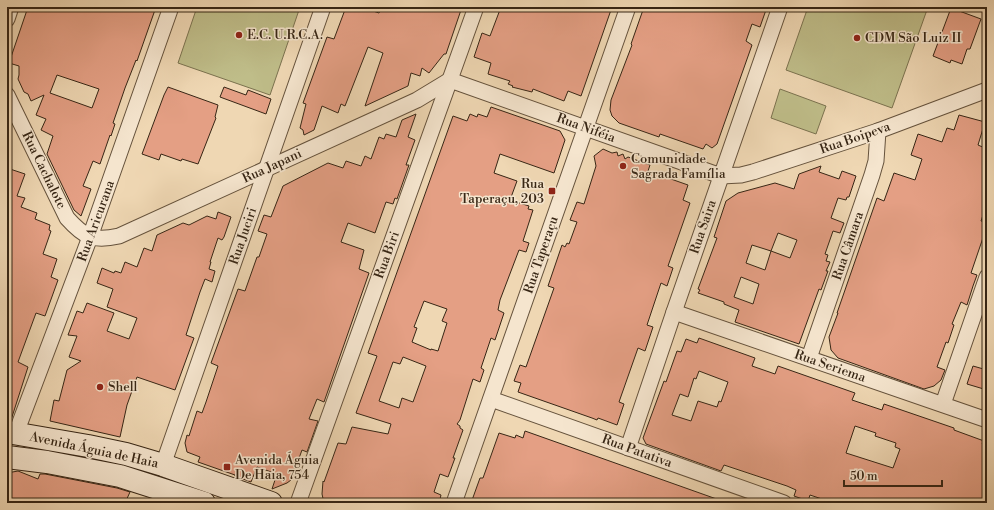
<svg xmlns="http://www.w3.org/2000/svg" width="994" height="510" font-family="'Libre Bodoni',serif">
<rect width="100%" height="100%" fill="#efd7b3"/>
<filter id="stains"><feTurbulence type="fractalNoise" baseFrequency=".005" numOctaves="4"/><feColorMatrix values="0 0 0 0 .2 0 0 0 0 .09 0 0 0 0 .02 0 0 0 .5 -.17"/></filter>
<radialGradient id="worn" r=".72"><stop offset=".6" stop-color="#630" stop-opacity="0"/><stop offset="1" stop-color="#630" stop-opacity=".3"/></radialGradient>
<g fill="#bfbd89" stroke="#7b724f">
<path d="M197,7h103l-30,88 -92,-32z"/>
<path d="M808,7h120l-36,101 -106,-38z"/>
<path d="M780,89l46,17 -10,28 -45,-16z"/>
</g>
<g fill="#e49f84" stroke="#372615" fill-rule="evenodd">
<path d="M28,7h128l-19,54 -1,-1 -11,28 -12,35 2,1 -4,12 -1,-1 -10,29 -7,-3 -10,25 8,3 -10,27 -7,-6 -27,-56 6,-18 -12,-6 5,-11 -10,-4 8,-20 -13,6 -3,-7 -4,-2 -6,-13 1,-4v-9l-10,-3zM57,75l42,14 -7,19 -42,-15z"/>
<path d="M346,7h15l18,6 2,-4 7,2 2,-4h72l-16,47h-2l-15,19 -7,-5 -2,8 -9,-3 -3,13 -43,20 18,-53 -15,-6 -23,59 -4,-2 -3,9 -16,-7 -8,24 -10,5 -1,-5 -3,-2 6,-24 -3,-1 24,-66 7,2z"/>
<path d="M501,7h111l-31,89 -13,-5 -4,10 -31,-12 -1,3 -20,-5 1,-1 -5,-2 2,-3 -22,-7 3,-11 -17,-6 8,-24 8,3z"/>
<path d="M644,7h123l-7,20 -8,-3 -6,17 6,4 -35,99 -5,4 -6,-4 -3,5 -43,-15 -1,3 -40,-14 -7,-7 -2,-6 1,-10 21,-55 -1,-1z"/>
<path d="M951,8l30,11 -11,30h-3l-5,15 -11,-4 -1,3 -17,-7z"/>
<path d="M168,87l50,18 -3,12 1,1 -18,46 -16,-5 -1,2 -20,-7 -2,6 -17,-6 22,-59z"/>
<path d="M224,87l22,8 2,-5 23,9 -5,15 -46,-17z"/>
<path d="M491,107l69,24 5,9 -11,33 -54,-19 -6,19 23,8 -7,19 19,6 -1,3 5,1 -10,31 6,2 -3,9 -7,-2 -19,50 -2,10 6,3 -9,27 -4,-2 -10,30 3,2 -4,12 -7,-3 -13,41 -3,4 3,2v2l3,2 -10,28h2l-7,19 -8,-3 -6,18 7,3 -2,8h-115l-2,-9 1,-13 1,1 14,-39 8,1 6,-17 36,7 3,-10 -35,-11 21,-57 -9,-3 85,-237 14,5 3,-7 7,3 1,-3 9,3zM424,301l23,8 -5,12 5,2 -9,28 -7,-2v1l-19,-8 5,-14 -3,-1zM403,357l23,9 -13,36 -11,-4 -3,10 -20,-7 14,-39 7,2z"/>
<path d="M416,114l-8,23 7,3 -9,25h3l-12,34 -2,-1 -2,6 -7,-2 -11,31 -27,-10 -7,19 23,8 -5,19 10,4 -45,129 -7,-3 -8,20 9,2 -11,31 -5,-2 -11,30 -4,3 -15,6 5,-15 -20,-7 -6,15 -16,-6v-1l-37,-13 2,-5 -13,-5 -2,-9 2,-8 2,1 8,-25 5,2 4,-11 12,-36 -7,-3 27,-74 7,2 12,-34h2l8,-23 -9,-3 6,-16 7,2 12,-31 45,-23 15,5 3,-7 15,5 4,-10 6,3 8,-22 5,2 2,-5 10,3 6,-17z"/>
<path d="M959,115l26,7 -7,23 9,4v54l-6,18 4,1 -1,3 3,1 -16,47 6,2 -4,11 -6,19 -6,-3 -9,22 2,1 -6,18 -2,-1 -9,25 8,3 -4,10 -7,6 -10,3 -86,-31 -7,-8 -2,-13 9,-24h-1l40,-115 7,3 10,-28 21,7 7,-21 -11,-4 7,-21 24,8 5,-14 7,2z"/>
<path d="M603,149l9,4 5,-1 1,4 5,-2 2,5 3,-2 22,8 -2,6 40,14 -5,15 7,3 -22,63 5,2 -6,18 -6,-3 -14,42 6,2 -8,24 -7,-3 -19,54 5,2 -7,21 -19,-7 -1,2 -5,-2 -74,-26 3,-9 -7,-2 6,-16 6,2 28,-79 -6,-2 14,-41 3,2 2,-4 2,1 8,-22 -7,-2 7,-18 7,2 12,-38 -2,-10z"/>
<path d="M821,166l-2,6 20,7 3,-8 14,5 -7,21h-2l-1,3 -8,-2 -7,20 13,5 -4,10 -7,-2 -8,23 3,1 -2,6 4,1 -4,9h2l-7,19 -2,-1 -20,55 -64,-22 4,-12 -15,-6v-2l-26,-9 2,-3 -2,-1 19,-51 -3,-1 12,-36 12,-8 37,-10 19,6 5,-15zM778,233l19,7 -7,18 -19,-7zM752,245l19,6 -6,19 -19,-7zM741,277l18,7 -6,20 -19,-7z"/>
<path d="M7,168l18,6 -8,22 8,2 -4,9 16,6 -2,6 15,6 -1,5 2,1 -8,23 14,5 -6,18 7,3 -13,36 -9,-3 -18,49 10,5 -17,53h-4z"/>
<path d="M218,212l13,5 -7,20 -2,3 -4,-2 -8,24h1l-2,7 6,2 -3,11 -7,-3 -5,13 -14,43 8,3 -19,52 -38,-13 -10,28 -7,32 -70,-16 4,-21 5,1 8,-31 14,-9 -12,-4 8,-21 -9,-1 9,-24 6,2 4,-10 27,10 -7,18 22,8 8,-21 -30,-11 6,-18 -16,-6 5,-15 12,5 1,-2 6,2 4,-11 12,5 7,-19 8,3 5,-16 26,-12 6,2 18,-9 9,3z"/>
<path d="M699,338l56,20 -3,8 23,8 3,-8 77,27 -3,7 30,10 2,-6 70,24v2l30,11 -2,3 5,2v57h-153l-24,-8 -2,6 -14,-5 2,-6 -9,-4 -63,-21 -3,6 -75,-27 -3,-6 21,-57 2,1 11,-31 4,1 5,-13 11,4zM699,371l29,11 -7,20 -2,-1 -2,6 -19,-6 -7,20 -19,-6 8,-21 8,3 6,-19 2,1zM855,426l21,7 -1,3 21,7 -1,4 5,2 -7,19 -47,-15z"/>
<path d="M973,366l14,4v20l-20,-6z"/>
<path d="M525,431l200,71v1h-254l9,-25h3l16,-45 16,5 1,-3 7,3z"/>
<path d="M18,471l20,8 2,-5h5l72,14 13,4 -5,11h-118v-30z"/>
</g>
<g fill="none" stroke-linecap="round" stroke-linejoin="round">
<defs>
<g id="street">
<path d="M7,19l4,-12"/>
<path d="M7,95l60,123c17,19 26,24 52,18l298,-136 33,-20 271,96 20,-1 12,-3 125,-41 109,-41"/>
<path d="M674,312l313,108"/>
<path d="M809,358l63,-183 4,-14 2,-30"/>
<path d="M491,399l293,104"/>
<path d="M943,404l44,-127"/>
<path d="M16,433l74,-196 81,-230"/>
<path d="M628,448l46,-136 106,-305"/>
<path d="M163,465l160,-458"/>
<path d="M298,503l178,-496"/>
<path d="M454,503l174,-496"/>
</g>
<g id="secondary">
<path d="M7,432l81,14 38,8 37,11 108,38"/>
<path d="M7,457l40,5 73,14 84,27"/>
</g>
</defs>
<use href="#street" stroke="#65523c" stroke-width="17"/>
<use href="#secondary" stroke="#372615" stroke-width="24"/>
<use href="#street" stroke="#f5e5ce" stroke-width="15"/>
<use href="#secondary" stroke="#f5e5ce" stroke-width="22"/>
</g>
<g fill="#8f2418" stroke="#f5e5ce" stroke-width="1.5">
<circle cx="239" cy="35" r="4"/>
<circle cx="857" cy="38" r="4"/>
<circle cx="623" cy="166" r="4"/>
<rect x="548" y="187" width="8" height="8" rx="2"/>
<circle cx="100" cy="387" r="4"/>
<rect x="223" y="463" width="8" height="8" rx="2"/>
</g>
<g text-anchor="middle" dominant-baseline="central" stroke-width="3" stroke-linejoin="round" paint-order="stroke">
<g font-size="13" fill="#372615" stroke="#f5e5ce" text-anchor="start">
<text x="247" y="35">E.C. U.R.C.A.</text>
<text x="865" y="38">CDM São Luiz II</text>
<text x="631" y="159">Comunidade<tspan x="631" dy="15">Sagrada Família</tspan></text>
<text x="544" y="184" text-anchor="end">Rua<tspan x="544" dy="15">Taperaçu, 203</tspan></text>
<text x="108" y="387">Shell</text>
<text x="235" y="460">Avenida Águia<tspan x="235" dy="15">De Haia, 754</tspan></text>
</g>
<g font-size="13" fill="#372615" stroke="#f5e5ce">
<text transform="translate(586 128) rotate(20)">Rua Niféia</text>
<text transform="translate(855 138) rotate(-19)">Rua Boipeva</text>
<text transform="translate(272 166) rotate(-25)">Rua Japani</text>
<text transform="translate(44 170) rotate(64)">Rua Cachalote</text>
<text transform="translate(96 221) rotate(-70)">Rua Aricurana</text>
<text transform="translate(703 227) rotate(-71)">Rua Saira</text>
<text transform="translate(243 236) rotate(-71)">Rua Juciri</text>
<text transform="translate(848 246) rotate(-71)">Rua Câmara</text>
<text transform="translate(387 255) rotate(-70)">Rua Biri</text>
<text transform="translate(541 255) rotate(-71)">Rua Taperaçu</text>
<text transform="translate(830 366) rotate(19)">Rua Seriema</text>
<text transform="translate(94 450) rotate(12)">Avenida Águia de Haia</text>
<text transform="translate(637 451) rotate(20)">Rua Patativa</text>
</g>
</g>
<rect width="994" height="510" fill="none" stroke="#efd7b3" stroke-width="24"/>
<rect x="8" y="8" width="978" height="494" fill="none" stroke="#372615" stroke-width="2"/>
<rect x="12" y="12" width="970" height="486" fill="none" stroke="#372615"/>
<path d="M844 480v6h98v-6" fill="none" stroke="#372615" stroke-width="2"/>
<text x="850" y="480" font-size="12" fill="#372615" stroke="#f5e5ce" stroke-width="3" paint-order="stroke">50 m</text>
<rect width="100%" height="100%" filter="url(#stains)"/>
<rect width="100%" height="100%" fill="url(#worn)"/>
</svg>
